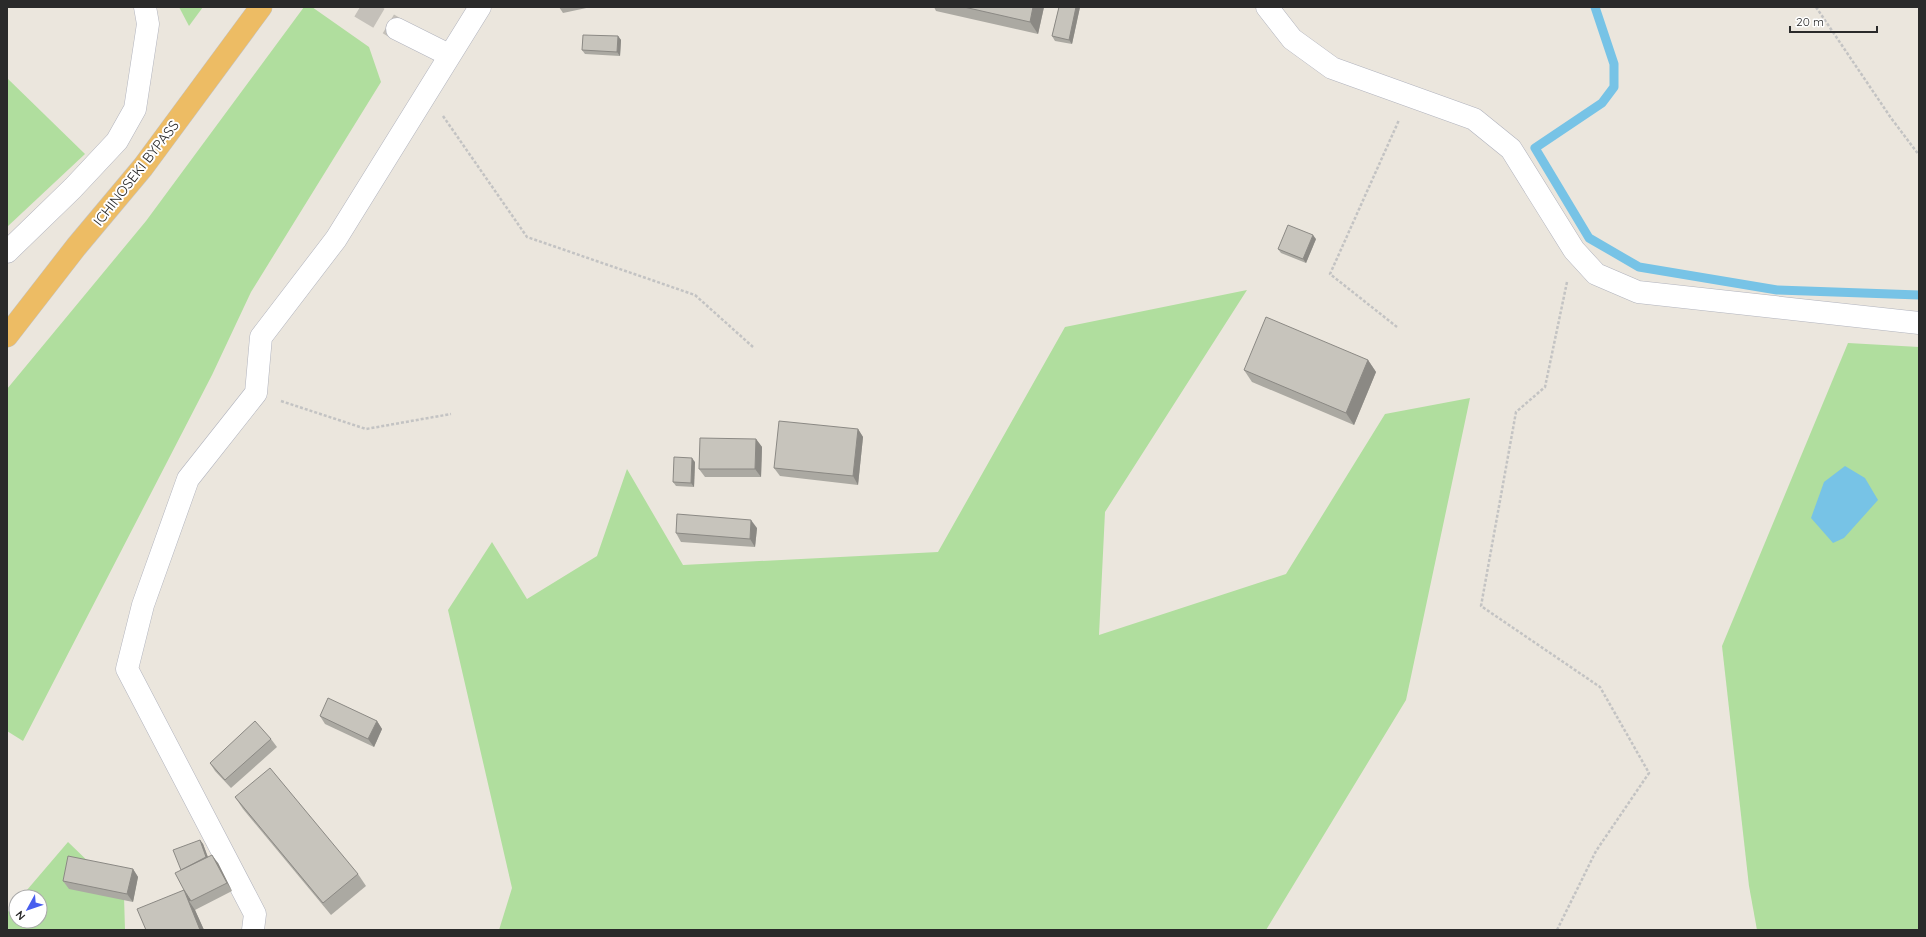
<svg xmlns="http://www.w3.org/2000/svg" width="1926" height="937" font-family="Quicksand,sans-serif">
<rect width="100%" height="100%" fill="#ebe6dd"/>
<g fill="#b0de9e">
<path d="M179,7h24l-14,19z"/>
<path d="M304,7h8l57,40 12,35 -130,210 -39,83 -189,366 -16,-10v-342l139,-168z"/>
<path d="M7,78l78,76 -78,73z"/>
<path d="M1247,290l-142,222 -6,123 187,-61 99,-160 85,-16 -64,302 -140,230h-767l13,-42 -64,-278 44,-68 35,57 70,-43 30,-87 56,96 255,-13 127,-225z"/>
<path d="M1848,343l71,4v583h-162l-8,-44 -27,-240z"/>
<path d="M68,842l56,54 1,34h-118v-17l9,-10v18h24v-24h-19z"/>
</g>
<path fill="#77c3e6" d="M1845,466l20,12 13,22 -34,38 -11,5 -22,-25 13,-36z"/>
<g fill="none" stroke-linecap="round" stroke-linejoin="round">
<path stroke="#77c3e6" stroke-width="9" d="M1595,7l19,57v23l-12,16 -67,45 54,90 50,29 138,23 142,5"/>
<path stroke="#c4c0b9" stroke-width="22" stroke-dasharray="22 11" stroke-linecap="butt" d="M360,7l37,22"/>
<defs>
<g id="minor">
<path d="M1267,7l25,32 40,29 142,51 37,30 63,101 22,24 42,18 281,31"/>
<path d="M397,29l52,26"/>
<path d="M7,252l66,-64 44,-47 18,-32 13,-85 -3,-17"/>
<path d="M253,930l2,-16 -128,-245 16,-64 45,-126 68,-86 5,-56 75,-98 144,-232"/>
</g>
<path id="trunk" d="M7,336l69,-89 67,-80 118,-160"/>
</defs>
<use href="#minor" stroke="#b1b3bd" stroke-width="23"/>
<use href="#trunk" stroke="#c3c3c3" stroke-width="23"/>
<g stroke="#c3c3c3" stroke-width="2.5" stroke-dasharray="3 2" stroke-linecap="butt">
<path d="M1816,7l75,111 28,37"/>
<path d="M443,116l84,121 168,58 58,52"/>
<path d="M1397,327l-67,-53 69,-154"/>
<path d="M281,401l85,28 85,-15"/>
<path d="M1557,930l39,-79 53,-78 -49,-86 -119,-81 35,-194 29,-25 22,-105"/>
</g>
<use href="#minor" stroke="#fff" stroke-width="22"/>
<use href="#trunk" stroke="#edbc64" stroke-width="22"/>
</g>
<g fill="#aba9a2">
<path d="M559,7h32l-28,6z"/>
<path d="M934,7h110l-6,27 -102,-23z"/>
<path d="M1059,7h21l-8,37 -17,-3 -3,-5z"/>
<path d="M618,36l3,4 -1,16 -35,-2 -3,-4z"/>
<path d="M1316,239l-10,24 -25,-10 -3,-4z"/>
<path d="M1368,360l8,12 -22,53 -102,-43 -8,-12z"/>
<path d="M858,429l5,8 -5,48 -78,-9 -6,-8z"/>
<path d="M756,439l6,8 -1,30h-56l-6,-8z"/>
<path d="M695,462l-1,25 -18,-1 -3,-4z"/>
<path d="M757,528l-2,19 -74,-5 -5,-9z"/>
<path d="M320,716l57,5 5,8 -8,18 -49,-23z"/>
<path d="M271,739l6,8 -46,41 -16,-17 -5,-8z"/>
<path d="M235,797l123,77 8,12 -35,29 -88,-106z"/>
<path d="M200,840l3,4 5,13 10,6 14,28 -37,19 9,20h-58l38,-40 -3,-20z"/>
<path d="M133,869l5,8 -5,25 -64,-13 -6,-8z"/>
</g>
<g fill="#8b8984">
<path d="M1033,7h11l-6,27 -8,-12z"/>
<path d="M1076,7h4l-8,37 -3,-4z"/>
<path d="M618,36l3,4 -1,16 -3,-4z"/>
<path d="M1313,235l3,4 -10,24 -3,-4z"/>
<path d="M1368,360l8,12 -22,53 -8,-12z"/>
<path d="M858,429l5,8 -5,48 -5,-9z"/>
<path d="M756,439l6,8 -1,30 -6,-8z"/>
<path d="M692,458l3,4 -1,25 -3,-4z"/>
<path d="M751,520l6,8 -2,19 -5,-8z"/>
<path d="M377,721l5,8 -8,18 -6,-8z"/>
<path d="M200,840l3,4 8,22 -3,-4z"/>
<path d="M212,855l6,8 14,28 -5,-8z"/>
<path d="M133,869l5,8 -5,25 -6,-8z"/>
<path d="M184,890l7,11h-2l6,9 9,20h-4z"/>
</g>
<g fill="#c7c4bc" stroke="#8b8984">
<path d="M964,7h69l-3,15z"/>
<path d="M1059,7h17l-7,33 -17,-4z"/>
<path d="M583,35l35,1 -1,16 -35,-2z"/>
<path d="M1288,225l25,10 -10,24 -25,-10z"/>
<path d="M1266,317l102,43 -22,53 -102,-43z"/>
<path d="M779,421l79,8 -5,47 -79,-8z"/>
<path d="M700,438l56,1 -1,30h-56z"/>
<path d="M674,457l18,1 -1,25 -18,-1z"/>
<path d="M677,514l74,6 -1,19 -74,-6z"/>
<path d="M328,698l49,23 -9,18 -48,-23z"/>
<path d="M255,721l16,18 -46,41 -15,-17z"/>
<path d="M270,768l88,106 -35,29 -88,-106z"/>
<path d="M200,840l6,17 -25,13 -8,-20z"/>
<path d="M212,855l15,28 -36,18 -7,-11 -9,-17z"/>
<path d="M68,856l65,13 -6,25 -64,-13z"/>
<path d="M184,890l16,40h-54l-9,-21z"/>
</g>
<g text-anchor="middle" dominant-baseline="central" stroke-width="4" stroke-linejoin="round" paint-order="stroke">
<g font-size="14" fill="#2a2a2a" stroke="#fff">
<text transform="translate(136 173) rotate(-52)">ICHINOSEKI BYPASS</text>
</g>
</g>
<rect width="1926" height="937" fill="none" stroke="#2a2a2a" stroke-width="16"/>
<g transform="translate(28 909) rotate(230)"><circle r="19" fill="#ffffff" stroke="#aaaaaa"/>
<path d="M0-3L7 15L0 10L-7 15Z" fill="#485eee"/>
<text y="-6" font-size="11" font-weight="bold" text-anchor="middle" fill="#2a2a2a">N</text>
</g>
<path d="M1790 26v6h87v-6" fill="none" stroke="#2a2a2a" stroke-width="2"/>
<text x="1796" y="26" font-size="12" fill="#2a2a2a" stroke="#ffffff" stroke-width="3" paint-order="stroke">20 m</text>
</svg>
